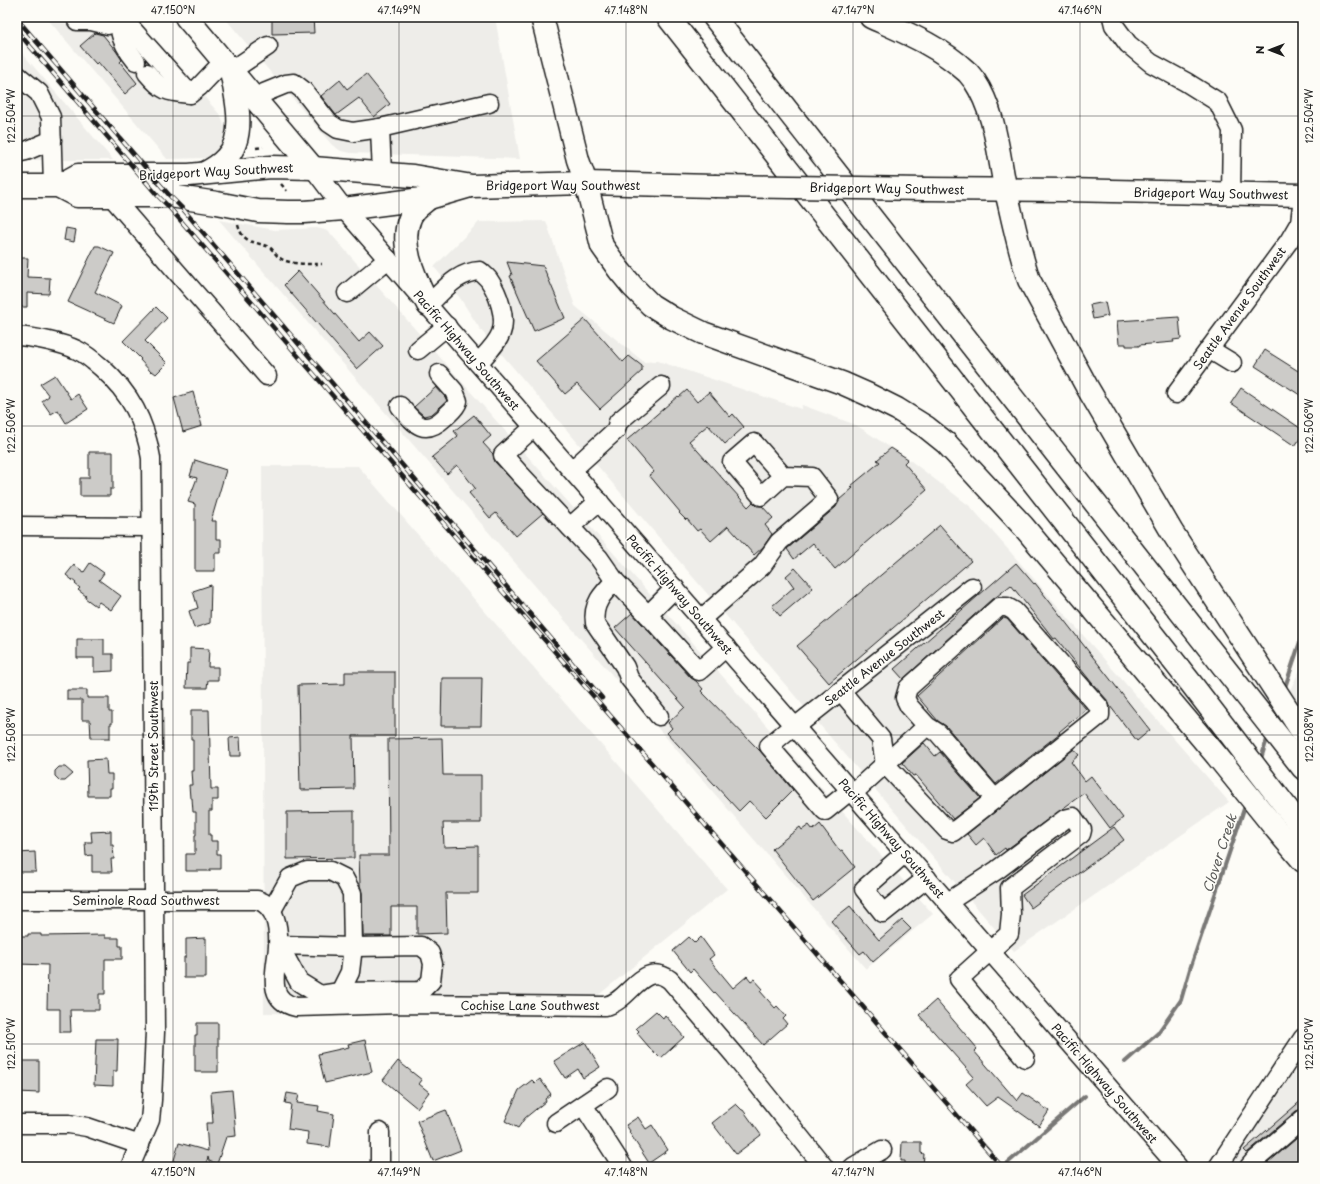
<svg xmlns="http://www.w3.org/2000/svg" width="1320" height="1184" font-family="'Playpen Sans',sans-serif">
<rect width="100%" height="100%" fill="#fdfcf7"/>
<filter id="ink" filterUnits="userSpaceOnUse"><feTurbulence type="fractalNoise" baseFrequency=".025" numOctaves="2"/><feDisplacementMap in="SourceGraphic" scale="8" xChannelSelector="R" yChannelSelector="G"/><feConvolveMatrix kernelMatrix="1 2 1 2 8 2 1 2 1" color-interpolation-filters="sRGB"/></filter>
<g filter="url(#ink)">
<g fill="#eeede9">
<path d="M46,17h89l86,99 4,12v6l-1,6 -6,11 -11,7 -40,1z"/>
<path d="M224,17h271l25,142 -169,-6 -10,-2 -9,-6z"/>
<path d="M17,47l96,113h-96z"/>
<path d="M219,220l56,10 42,-2 8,2 5,3 603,681 -67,55z"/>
<path d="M546,221l29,85 69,56 14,-1 143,48 1,-4 54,20 55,36 60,46 258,295 -215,149 -534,-622 -20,-31 -26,-31 45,-45z"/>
<path d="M262,466h96l369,423 -155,128 -308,-4z"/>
<path d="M1303,664v52l-15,-22z"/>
<path d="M1303,1058v109h-73z"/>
</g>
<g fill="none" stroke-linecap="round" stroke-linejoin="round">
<g stroke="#797876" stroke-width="4">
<path d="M1284,690l19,-57"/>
<path d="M1260,762l8,-26"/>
<path d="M1125,1062l33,-29 23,-33 9,-31 56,-166"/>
<path d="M1003,1167l82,-71"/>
</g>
</g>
<g fill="#cccbc8" stroke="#1c1c1c">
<path d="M272,17h41l1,16 -42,1z"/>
<path d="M95,33l8,2 13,16 6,9 -2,2 17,21 -12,11 -27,-32 -2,2 -16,-18z"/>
<path d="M366,74l24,30 -16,13 -15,-19 -23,17 -15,-19 19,-16 7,9z"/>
<path d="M66,228l10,2 -2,12 -10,-2z"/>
<path d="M95,246h4l15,7 -19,39 27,14 -8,17 -46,-21z"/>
<path d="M17,258h11l-1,19 23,1 -1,16 -22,-1v14h-10z"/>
<path d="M507,262l36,4 22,52 -31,13 -24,-55 2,-1z"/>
<path d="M298,271l61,71 11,-10 13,14 -26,23 -73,-84z"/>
<path d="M1105,302l3,14 -15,3 -3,-14z"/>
<path d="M156,307l11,11 -22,23 22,22 -11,11 -4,-3 -1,1 -11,-12 1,-1 -18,-18z"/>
<path d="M1179,317l2,22 -8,1 1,2 -35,3v1h-13v-2h-7l-2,-23z"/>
<path d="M585,319l38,43 6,-6 13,10v5l-42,38 -23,-25 -12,10 -29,-33z"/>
<path d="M1265,350l38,24v23l-48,-31z"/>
<path d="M55,375l16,24 7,-5 10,15 -22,14 -8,-13 -7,4 -9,-13 7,-5 -9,-12z"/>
<path d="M436,387l9,10 2,4 -15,13 -8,2 -10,-9z"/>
<path d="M1241,388l62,42v4l-8,12 -64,-43z"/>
<path d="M687,390l10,12 12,-10 21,25 3,-3 11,13 -19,17 -17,-19 -19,16 59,66 5,-5 4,4h5l11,12 -8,7 7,9 -9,13 -9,8 -26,-29 -17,15 -11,-12 -3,2 -10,-12 -1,1 -7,-7 1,-1 -31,-37 5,-3 -27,-32 51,-44 1,1z"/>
<path d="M193,392l9,34 -19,6 -9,-34z"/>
<path d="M474,415l17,21 -8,7 10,11 2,8 48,51 -27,23 -20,-23 -6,5 -21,-25 6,-5 -18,-23 -10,9 -15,-17 26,-21 -4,-5z"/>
<path d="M891,448l17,11 -4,4 23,27 -92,79 -22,-26 -19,16 -7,-10 49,-42 3,-7 14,-12 -2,-2 29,-24 -3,-2z"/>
<path d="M89,452h24v37h-3v7h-30v-18h9z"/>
<path d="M195,460l31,10 -15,51h5v18h5v14h-6v18h-20v-67l-7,-2 9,-24 -7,-2z"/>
<path d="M940,525l31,36 -142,122 -32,-37z"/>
<path d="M90,563l14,10 -5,7 22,16 -10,14 -12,-8 -3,4 -11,-8 1,-2 -8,-6 2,-2 -5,-4 1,-1 -10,-8 8,-10 10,7z"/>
<path d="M1016,563l18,21 1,-1 115,147 -13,11 -27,-35 -2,-5 -16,-18 -36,-45 -2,1 -43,-54 -15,12 -4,2 -89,80 -9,-10z"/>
<path d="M795,568l18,20 -33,28 -8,-10 22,-19 -8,-11z"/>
<path d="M211,585l-1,38 -16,5 -5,-17 9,-3 -5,-17z"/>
<path d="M632,613l59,65 5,3 7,8 -2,2 60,61 32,38 -27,27 -17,-16 -10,10 -72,-78 5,-5 -4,-5 17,-16 -70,-79z"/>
<path d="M1003,618l4,1 79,90 -27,23 1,1 -64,51 -50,-58 -8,-5 -21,-25z"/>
<path d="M77,639h27v15h9v17l-19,1v-14h-17z"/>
<path d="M190,648l19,1 -1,18h10v13h-10l-1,8h-21l1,-25h3z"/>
<path d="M345,672h50v64h-42l1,53 -54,1 -2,-105 47,-1z"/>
<path d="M442,678h40l-1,48h-40z"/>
<path d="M67,690h20v8h22v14h3v12h-2v14h-19l-1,-18h-8v-20h-15z"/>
<path d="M191,710h18l2,79h7v11h-6v11h-3v24h2v6h6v13h3v15h-10v2h-24v-17h9v-19h1v-23h-3l-1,-14h-2l-1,-13h3l-1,-14h2v-32h-2z"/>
<path d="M240,737l1,19h-11l-1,-18z"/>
<path d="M442,738l1,37h38v48h-38l1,24 34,-1v47h-32l1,40 -30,1v-27h-26v29h-28l-1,-43 -2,-8 -1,-30h30l-1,-116z"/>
<path d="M924,743l11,13 5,-4 40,46 -27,21 -37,-44 -3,1 -11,-13z"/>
<path d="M1074,749l5,6 -8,7 14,19 6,-5 32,42 -13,10 -26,-35 -78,57 -1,-2 -9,7 -12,-17 -8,7 -9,-11z"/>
<path d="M106,759l1,15h5v14h-2v8h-22l-1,-36z"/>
<path d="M59,767h6l8,7 -8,7h-5l-5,-5v-5z"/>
<path d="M354,811v47l-67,1v-47z"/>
<path d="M820,824l20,27 2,-1 13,17 -42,34 -41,-52 28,-22 2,3 7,-5 4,5z"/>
<path d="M1114,827l10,13 -93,68 -9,-13z"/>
<path d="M111,831v14h2l1,14h-3l1,13h-20v-17l-6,1 -1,-14h7l-1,-10z"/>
<path d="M35,852l1,20h-19v-19z"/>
<path d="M850,906l29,34 23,-20 9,9 -38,33 -9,-11 -4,3 -29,-33z"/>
<path d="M28,934h13v2l64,-1v3h14v8h3v13h-17v35h-6v16h-29l1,22h-11v-23h-13l1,-44 -30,-1 -1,-28h11z"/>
<path d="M689,937l6,6 6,-6 13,18 -5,4 24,29 14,-12 4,5 3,-2 9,10 -3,2 15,17 2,-2 9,10 -3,3 4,5 -24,21 -48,-53 -1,1 -21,-24 -3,3 -17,-21z"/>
<path d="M206,938v40h-22v-21h2v-18z"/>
<path d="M936,1000l41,48 -3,3 43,50 6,-8 26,18 -10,15 -41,-29 -12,9 -20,-22 8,-7 -55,-62z"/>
<path d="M656,1011l7,7 2,-3 19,22 -23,21 -5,-5 -1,1 -18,-21 2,-2 -3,-3z"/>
<path d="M197,1023h21v49h-23v-37h2z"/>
<path d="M96,1039h22l-1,32h-4v15l-19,-1z"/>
<path d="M365,1040l7,32 -47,11 -7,-29 31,-7 -1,-3z"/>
<path d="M585,1042l15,25 -17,11 -5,-9 -13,9 -11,-17z"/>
<path d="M17,1061h22v32l-21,-1z"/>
<path d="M398,1061l24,19 -3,4 10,8 -12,16 -34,-28z"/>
<path d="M540,1079l11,15 -6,5 1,2 -21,17 -7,10 -13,-7 14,-31 13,-10 3,3z"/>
<path d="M232,1090l4,46 -10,1 -9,27 -8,-3 -1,-4 -3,10h-33l7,-24 29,8 -2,-28h7l-2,-31z"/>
<path d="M287,1093l12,2 -2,8 22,3 -1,5 16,3 -4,33 -23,-3 1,-12 -20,-3 3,-25 -6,-1z"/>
<path d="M1303,1099v10l-7,2 -49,42 -3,-3z"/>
<path d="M736,1104l6,6h1l18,25 -25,19 -24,-31z"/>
<path d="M446,1110l15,40 -28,11 -16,-40z"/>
<path d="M638,1117l8,12 6,-4 16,25 -19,13 -20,-31 1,-1 -4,-6z"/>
<path d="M1303,1133v34h-40z"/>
<path d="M902,1142h19v11l3,1 -1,13h-18v-6h-4z"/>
</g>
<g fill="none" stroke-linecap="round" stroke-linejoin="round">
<defs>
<g id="minor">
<path d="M125,17c-12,13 2,33 11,44"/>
<path d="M1112,17l2,8 14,19 23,19 35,19 32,20 14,28 -1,63"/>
<path d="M77,21h14l17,4 15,-6 67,75"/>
<path d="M231,71l37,-25"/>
<path d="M147,73c15,18 20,19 43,21l9,-7 24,-25"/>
<path d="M17,75l22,18 12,24 2,69"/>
<path d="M254,97l32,-13 8,-1 9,7 26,33 9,6 15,3 27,-4 109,-25"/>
<path d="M380,128l2,46"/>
<path d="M17,153l9,-2 26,-11"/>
<path d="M313,168l31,41 834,958"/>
<path d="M111,196l156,180"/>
<path d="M347,293l41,-34"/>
<path d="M428,305c16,-15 29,-33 52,-34 3,3 7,6 9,9 9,13 18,38 12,53 -4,11 -15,21 -23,30"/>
<path d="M17,336c16,1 46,7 60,14 9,4 17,11 25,18 28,25 43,53 49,90l4,574 -3,68 -2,20 -20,47"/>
<path d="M1209,349l23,14"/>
<path d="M418,350l29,-24"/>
<path d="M1176,394l113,-153 11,-19 3,-25"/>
<path d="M400,406c15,18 24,31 45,11 5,-5 11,-9 13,-16l-4,-10 -15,-17"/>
<path d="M534,427l-31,28 16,18 80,85 16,23 33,34"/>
<path d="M572,470l44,-40 2,-8 43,-36"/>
<path d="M17,526l134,1"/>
<path d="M570,527l29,-26"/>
<path d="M615,581c-12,12 -23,23 -20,42l30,44 4,11 30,38"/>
<path d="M675,588l-27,27 51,56 27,-24"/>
<path d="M701,619l61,-53 17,-24 50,-43 -17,-22 -29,-1 -29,-33 -22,19 29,34 22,-20"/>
<path d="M841,691l40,48 4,25 62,66 6,2 42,-33"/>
<path d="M794,725l-25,21 56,65 26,-21"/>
<path d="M795,727l177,-140"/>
<path d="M853,793l74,-67 11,7 57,66 105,-84v-7l-86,-97 -7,-4h-8l-91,81 -3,10 4,8 18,20"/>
<path d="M905,853l-41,36 19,24 44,-35"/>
<path d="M17,900h240c19,5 22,29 21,46 -1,22 -14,54 18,61l106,-3 203,2c25,-4 37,-47 65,-26l65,76 89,111"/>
<path d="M948,902l49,-32 68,-51 8,-2 9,13 -1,4 -71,54 1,26 -2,20 -50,45 66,79"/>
<path d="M272,910l18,-32 17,-7h23l14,7 8,15 1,54 68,-1 9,7 3,11 -2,17 -10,10 -81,1 -20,3 -21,-13 -20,-37"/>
<path d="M279,945l74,2 -3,25 -10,20"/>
<path d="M583,1105l40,62"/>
<path d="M556,1123l52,-35"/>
<path d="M17,1124h52l18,3 53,18"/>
<path d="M380,1167v-35"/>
<path d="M853,1167l29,-17"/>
<path d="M1218,1167l85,-129"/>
<path d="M1249,1167l5,-6 49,-42"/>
</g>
<g id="major">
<path d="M186,17l127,151"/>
<path d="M205,173c8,-4 15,-8 21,-15 21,-22 10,-61 5,-87"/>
<path d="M17,186h41l19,10h93l47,7 41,8 30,1h16l40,-3 70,-9 15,-2 38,-11"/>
<path d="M58,186l20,-11h111l82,-8 42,1 100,8 59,10 114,-3 128,3"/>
<path d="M925,189l140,1 238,5"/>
<path d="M428,305c-11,-24 -30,-59 -18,-87 3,-9 12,-14 19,-20"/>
</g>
<g id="highway">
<path d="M542,17l36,143 8,23 16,63 17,24 14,17 18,18 21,13 31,15 139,50 25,11 30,15 29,18 20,16 77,83 194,230 58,72 28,33"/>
<path d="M668,17l522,665 113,147"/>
<path d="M714,17l589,751"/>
<path d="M871,17c33,15 68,29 95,54 3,2 5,6 8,9 22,33 24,74 32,111 7,29 13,60 23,89l58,107 85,145 131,201"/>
</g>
</defs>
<use href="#minor" stroke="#1c1c1c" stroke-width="21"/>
<use href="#major" stroke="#1c1c1c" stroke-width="25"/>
<use href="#highway" stroke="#1c1c1c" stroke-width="25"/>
<g stroke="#1c1c1c" stroke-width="2.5" stroke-dasharray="4 3" stroke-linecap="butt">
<path d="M256,148l7,-1"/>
<path d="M281,184l6,7"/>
<path d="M238,225c5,19 17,16 31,22 5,3 6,8 11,11 10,7 31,6 42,6"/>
</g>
<use href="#minor" stroke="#fdfcf7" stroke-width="18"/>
<use href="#major" stroke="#fdfcf7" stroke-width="22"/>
<use href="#highway" stroke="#fdfcf7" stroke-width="22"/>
<defs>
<g id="rail">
<path d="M17,19l153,177 12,12 420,490"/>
<path d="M17,31l141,165 10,10 834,961"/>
</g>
</defs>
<use href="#rail" stroke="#1c1c1c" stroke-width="4.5"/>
<use href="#rail" stroke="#fdfcf7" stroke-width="3" stroke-dasharray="9" stroke-linecap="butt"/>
<defs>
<path id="major-bridge" d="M714,186l211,3"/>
</defs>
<use href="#major-bridge" stroke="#1c1c1c" stroke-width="25" stroke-linecap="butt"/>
<use href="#major-bridge" stroke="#fdfcf7" stroke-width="22"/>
</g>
</g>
<path fill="none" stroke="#1c1c1c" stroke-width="1" stroke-opacity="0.45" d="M173,17v1150M399,17v1150M626,17v1150M853,17v1150M1080,17v1150M17,116h1286M17,426h1286M17,735h1286M17,1044h1286"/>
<g text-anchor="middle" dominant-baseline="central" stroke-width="3" stroke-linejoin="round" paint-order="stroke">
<g font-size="12" fill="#1c1c1c" stroke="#fdfcf7">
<text transform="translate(216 171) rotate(-3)">Bridgeport Way Southwest</text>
<text x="563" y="185">Bridgeport Way Southwest</text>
<text transform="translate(887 188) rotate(1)">Bridgeport Way Southwest</text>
<text transform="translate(1211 193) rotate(1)">Bridgeport Way Southwest</text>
<text transform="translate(1239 308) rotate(-54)">Seattle Avenue Southwest</text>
<text transform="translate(467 350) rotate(49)">Pacific Highway Southwest</text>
<text transform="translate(680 594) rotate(49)">Pacific Highway Southwest</text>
<text transform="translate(884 657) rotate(-38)">Seattle Avenue Southwest</text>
<text transform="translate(153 746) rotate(-90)">119th Street Southwest</text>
<text transform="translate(892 838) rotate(49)">Pacific Highway Southwest</text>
<text x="146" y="900">Seminole Road Southwest</text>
<text x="530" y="1005">Cochise Lane Southwest</text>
<text transform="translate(1105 1083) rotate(49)">Pacific Highway Southwest</text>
</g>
<g font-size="13" font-style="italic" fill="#5a5a58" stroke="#fdfcf7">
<text transform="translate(1219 853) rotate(-72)">Clover Creek</text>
</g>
</g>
<rect width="1320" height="1184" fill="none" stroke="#fdfcf7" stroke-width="44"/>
<g transform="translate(1270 50) rotate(270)" stroke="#fdfcf7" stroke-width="3" paint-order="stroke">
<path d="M0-3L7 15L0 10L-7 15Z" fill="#1c1c1c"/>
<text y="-6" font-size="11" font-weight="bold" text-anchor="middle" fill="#1c1c1c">N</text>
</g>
<rect x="22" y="22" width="1276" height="1140" fill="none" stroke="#1c1c1c" stroke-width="1.5"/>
<g font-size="10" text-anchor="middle" fill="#1c1c1c">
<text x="173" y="14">47.150°N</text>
<text x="399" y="14">47.149°N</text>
<text x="626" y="14">47.148°N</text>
<text x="853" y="14">47.147°N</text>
<text x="1080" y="14">47.146°N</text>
<text transform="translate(1309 116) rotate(-90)" y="4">122.504°W</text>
<text transform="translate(11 116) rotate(-90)" y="4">122.504°W</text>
<text transform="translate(1309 426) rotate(-90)" y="4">122.506°W</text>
<text transform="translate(11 426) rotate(-90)" y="4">122.506°W</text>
<text transform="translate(1309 735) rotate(-90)" y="4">122.508°W</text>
<text transform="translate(11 735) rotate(-90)" y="4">122.508°W</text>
<text transform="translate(1309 1044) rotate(-90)" y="4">122.510°W</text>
<text transform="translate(11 1044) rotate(-90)" y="4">122.510°W</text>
<text x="173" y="1176">47.150°N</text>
<text x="399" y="1176">47.149°N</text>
<text x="626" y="1176">47.148°N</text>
<text x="853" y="1176">47.147°N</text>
<text x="1080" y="1176">47.146°N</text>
</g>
</svg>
